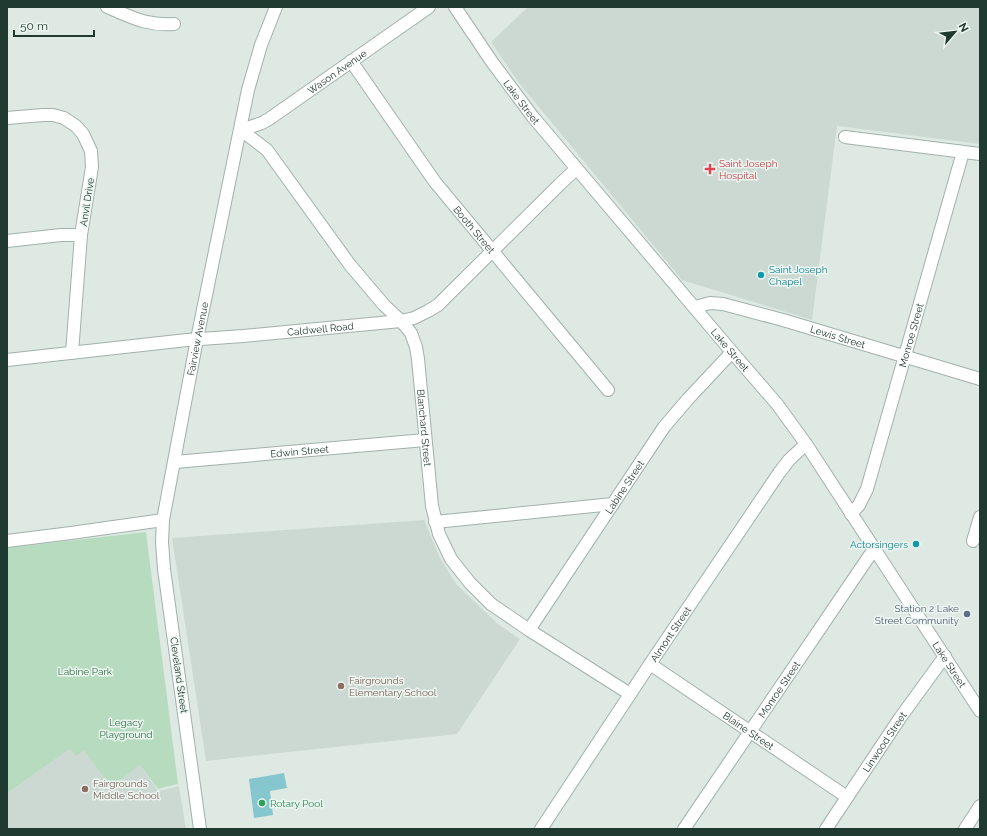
<svg xmlns="http://www.w3.org/2000/svg" width="987" height="836" font-family="Raleway,sans-serif">
<rect width="100%" height="100%" fill="#dee9e4"/>
<g fill="#ccd9d3">
<path d="M528,7h452v137l-143,-18 -25,194 -130,-40 -163,-197 -28,-41z"/>
<path d="M424,520l16,38 16,26 43,41 21,14 -63,95 -251,27 -34,-223z"/>
<path d="M70,749l14,1 27,36 29,-21 18,26 21,-5 7,43h-179v-36z"/>
</g>
<path fill="#b7dbbf" d="M146,532l32,252 -20,5 -18,-24 -29,22 -27,-37 -8,6 -6,-7 -63,44v-245z"/>
<path fill="#86c6ce" d="M284,773l3,15 -17,3 3,24 -19,3 -5,-39z"/>
<g fill="none" stroke-linecap="round" stroke-linejoin="round">
<defs>
<g id="minor">
<path d="M107,7c25,10 39,19 67,17"/>
<path id="s1" d="M351,61l84,121 173,208"/>
<path d="M7,118l36,-3h10l11,3 12,8 7,8 8,17 1,16 -11,68 -9,118"/>
<path id="s2" d="M241,130l26,20 83,115 34,40 17,16 10,12 5,14 2,12 14,147 7,28 12,25 19,24 21,21 38,26 101,64"/>
<path id="s3" d="M241,130l21,-7 7,-4 160,-112"/>
<path d="M845,137l135,17"/>
<path d="M7,241l54,-6h20"/>
<path id="s4" d="M695,307l15,-4 13,1 60,16 197,59"/>
<path id="s5" d="M7,360l180,-20 56,-4 158,-15 13,-3 14,-7 10,-6 10,-10 112,-111 16,-15"/>
<path id="s6" d="M175,462l250,-22"/>
<path id="s7" d="M851,514l8,-9 8,-16 96,-337"/>
<path d="M435,522l178,-18"/>
<path d="M7,541l64,-8 92,-13"/>
<path d="M973,541l7,-24"/>
<path id="s8" d="M529,630l135,-203 24,-28 44,-47"/>
<path id="s9" d="M650,664l197,133"/>
<path id="s10" d="M200,829l-36,-260 -2,-27 1,-22 34,-181 51,-249 13,-45 15,-38"/>
<path id="s11" d="M684,829l190,-280"/>
<path id="s12" d="M826,829l74,-111 45,-62"/>
<path d="M965,829l15,-23"/>
</g>
<g id="tertiary">
<path id="s13" d="M455,7l37,55 41,55 199,235 45,52 29,40 174,267"/>
<path id="s14" d="M541,829l109,-165 129,-191 10,-13 17,-16"/>
</g>
</defs>
<use href="#minor" stroke="#a1b1ab" stroke-width="14"/>
<use href="#tertiary" stroke="#a1b1ab" stroke-width="14"/>
<use href="#minor" stroke="#fff" stroke-width="12"/>
<use href="#tertiary" stroke="#fff" stroke-width="12"/>
</g>
<path fill="#e0444e" stroke="#eef6f2" stroke-width="1.5" d="M708 163h4v4h4v4h-4v4h-4v-4h-4v-4h4z"/>
<g fill="#0f9aa8" stroke="#eef6f2" stroke-width="1.5">
<circle cx="761" cy="275" r="4"/>
<circle cx="916" cy="544" r="4"/>
</g>
<circle fill="#5c6f8a" stroke="#eef6f2" stroke-width="1.5" cx="967" cy="614" r="4"/>
<g fill="#8d6e63" stroke="#eef6f2" stroke-width="1.5">
<circle cx="341" cy="686" r="4"/>
<circle cx="85" cy="789" r="4"/>
</g>
<circle fill="#2e9e5b" stroke="#eef6f2" stroke-width="1.5" cx="262" cy="803" r="4"/>
<g text-anchor="middle" dominant-baseline="central" stroke-width="3" stroke-linejoin="round" paint-order="stroke">
<g font-size="10" fill="#203931" stroke="#eef6f2">
<text stroke="none"><textPath href="#s3" startOffset="113">Wason Avenue</textPath></text>
<text stroke="none"><textPath href="#s13" startOffset="116">Lake Street</textPath></text>
<text transform="translate(87 202) rotate(-81)">Anvil Drive</text>
<text stroke="none"><textPath href="#s1" startOffset="209">Booth Street</textPath></text>
<text stroke="none"><textPath href="#s5" startOffset="315">Caldwell Road</textPath></text>
<text stroke="none"><textPath href="#s7" startOffset="190">Monroe Street</textPath></text>
<text stroke="none"><textPath href="#s4" startOffset="148">Lewis Street</textPath></text>
<text stroke="none"><textPath href="#s10" startOffset="496">Fairview Avenue</textPath></text>
<text stroke="none"><textPath href="#s13" startOffset="440">Lake Street</textPath></text>
<text stroke="none"><textPath href="#s2" startOffset="362">Blanchard Street</textPath></text>
<text stroke="none"><textPath href="#s6" startOffset="125">Edwin Street</textPath></text>
<text stroke="none"><textPath href="#s8" startOffset="172">Labine Street</textPath></text>
<text stroke="none"><textPath href="#s14" startOffset="234">Almont Street</textPath></text>
<text stroke="none"><textPath href="#s13" startOffset="824">Lake Street</textPath></text>
<text transform="translate(179 675) rotate(82)">Cleveland Street</text>
<text stroke="none"><textPath href="#s11" startOffset="169">Monroe Street</textPath></text>
<text stroke="none"><textPath href="#s9" startOffset="119">Blaine Street</textPath></text>
<text stroke="none"><textPath href="#s12" startOffset="105">Linwood Street</textPath></text>
</g>
<g font-size="10" fill="#be3a42" stroke="#eef6f2" text-anchor="start">
<text x="719" y="163">Saint Joseph<tspan x="719" dy="12">Hospital</tspan></text>
</g>
<g font-size="10" fill="#0d838f" stroke="#eef6f2" text-anchor="start">
<text x="769" y="269">Saint Joseph<tspan x="769" dy="12">Chapel</tspan></text>
<text x="908" y="544" text-anchor="end">Actorsingers</text>
</g>
<g font-size="10" fill="#4e5e75" stroke="#eef6f2" text-anchor="end">
<text x="959" y="608">Station 2 Lake<tspan x="959" dy="12">Street Community</tspan></text>
</g>
<g font-size="10" fill="#2b6e43" stroke="#eef6f2">
<text x="85" y="671">Labine Park</text>
<text x="126" y="722">Legacy<tspan x="126" dy="12">Playground</tspan></text>
</g>
<g font-size="10" fill="#785e54" stroke="#eef6f2" text-anchor="start">
<text x="349" y="680">Fairgrounds<tspan x="349" dy="12">Elementary School</tspan></text>
<text x="93" y="783">Fairgrounds<tspan x="93" dy="12">Middle School</tspan></text>
</g>
<g font-size="10" fill="#27864d" stroke="#eef6f2" text-anchor="start">
<text x="270" y="803">Rotary Pool</text>
</g>
</g>
<rect width="987" height="836" fill="none" stroke="#203931" stroke-width="16"/>
<g transform="translate(955 32) rotate(62)" stroke="#eef6f2" stroke-width="3" paint-order="stroke">
<path d="M0-3L7 15L0 10L-7 15Z" fill="#203931"/>
<text y="-6" font-size="11" font-weight="bold" text-anchor="middle" fill="#203931">N</text>
</g>
<path d="M14 30v6h80v-6" fill="none" stroke="#203931" stroke-width="2"/>
<text x="20" y="30" font-size="12" fill="#203931" stroke="#eef6f2" stroke-width="3" paint-order="stroke">50 m</text>
</svg>
